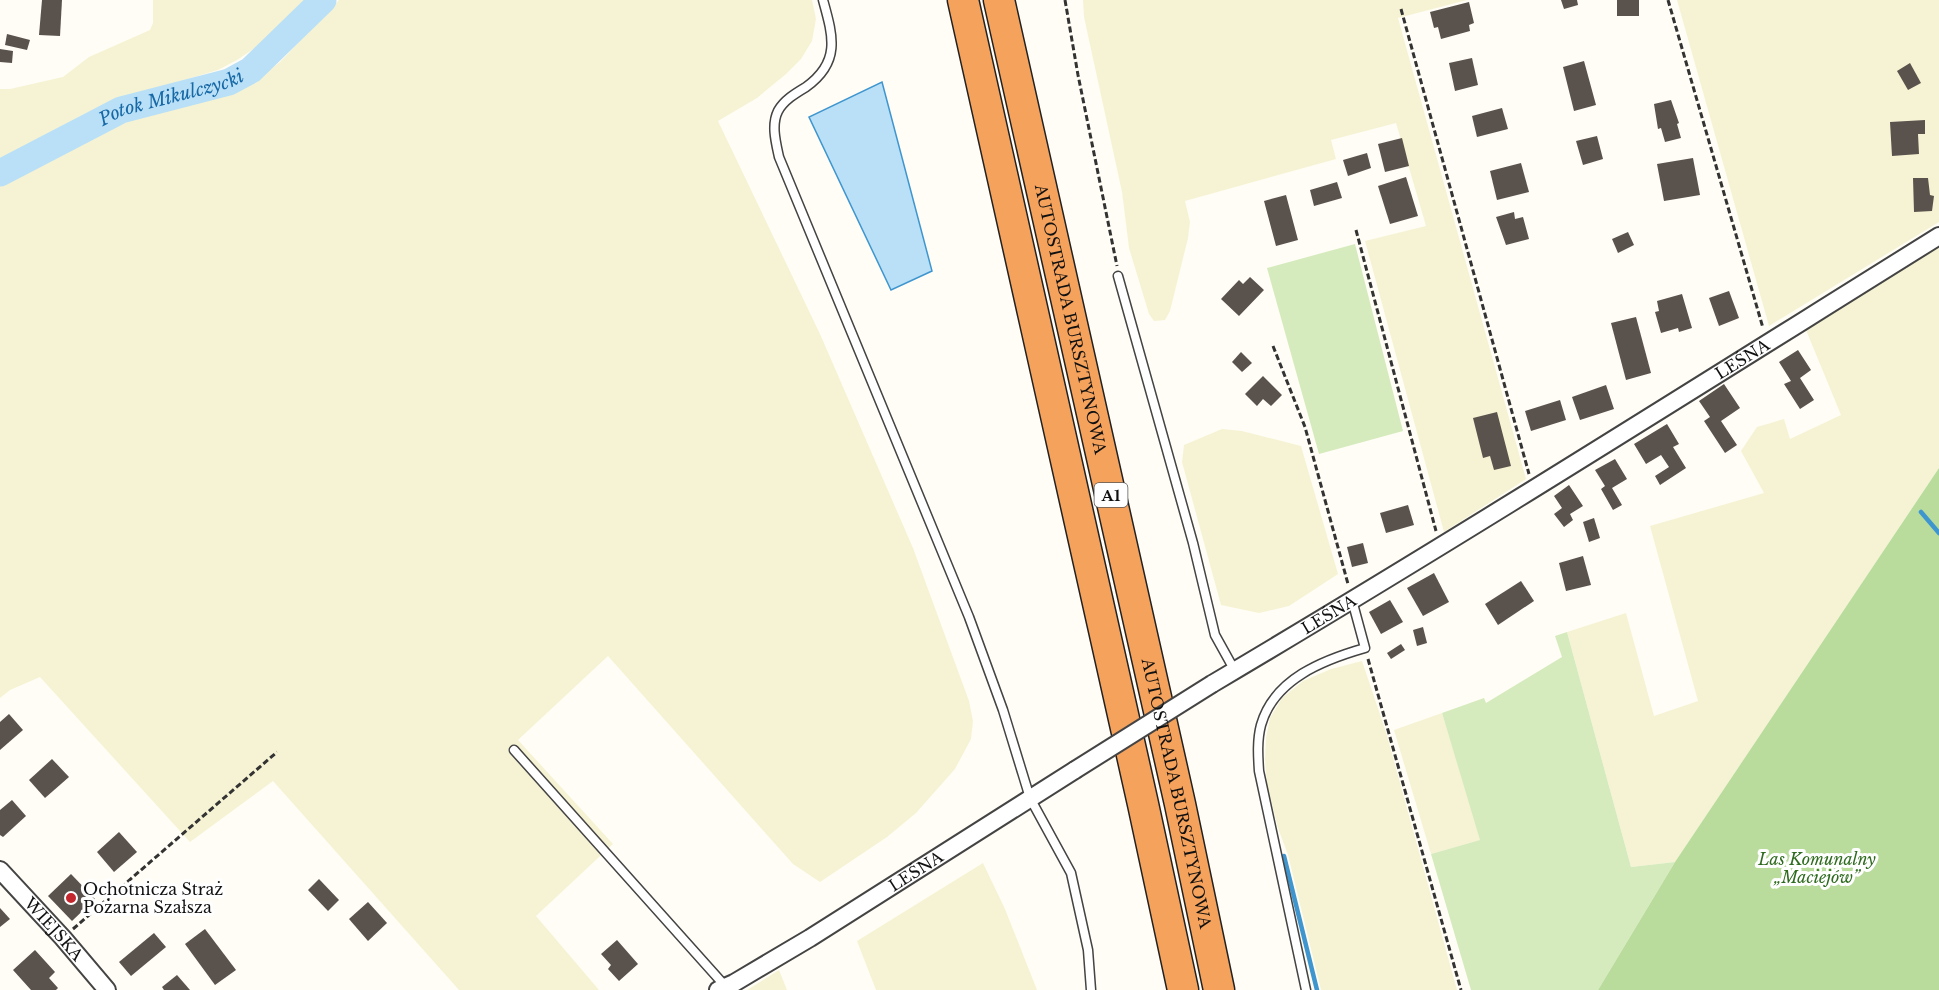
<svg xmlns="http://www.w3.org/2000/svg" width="1939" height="990" font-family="'Libre Baskerville',serif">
<rect width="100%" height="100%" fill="#fffdf5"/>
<g fill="#f6f3d4">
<path d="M153,0h153l-48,46 -21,14 -19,10 -98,29 -34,14 -86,46v-70h10l53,-12 26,-20 61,-27 3,-7z"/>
<path d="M339,0h473l4,19 -4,22 -11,18 -15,15 -29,24 -39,23 102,213 93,214 56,153 4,20 -2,18 -16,30 -39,44 -29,24 -67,45 -27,-18 -185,-208 -90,84 95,104 -77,72 63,74h-140l-186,-209 -83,61 -150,-165 -30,13 -10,8v-512l109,-59 118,-33 29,-14 24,-18z"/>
<path d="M1083,0h384l-69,18 128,461 -82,53 -79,-291 61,-15 -30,-103 -65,17 5,19 -151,42 5,21 -2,16 -18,73 -5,9 -11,1 -5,-7 -20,-66 -7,-56 -38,-175z"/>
<path d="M1677,0h262v222l-170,104z"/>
<path d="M1939,247v221l-264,394 -44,5 -64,-235 59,-19 28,103 44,-15 -48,-175 114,-33 -23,-42 16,-24 27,-8 6,20 51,-24 -35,-85z"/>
<path d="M1222,429l20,2 59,15 37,128 -49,32 -30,7 -38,-8 -39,-143 2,-17z"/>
<path d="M1362,661l24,71 71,258h-136l-33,-135 -10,-27 -11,-43 -2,-26 1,-21 4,-20 12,-20 21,-17 28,-12z"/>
<path d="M1442,713l39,127 -50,14 -37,-124z"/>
<path d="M983,863l22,46 32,81h-161l-19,-49z"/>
<path d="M779,970l8,20h-40z"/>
</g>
<g fill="#d5ebbd">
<path d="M1355,244l48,187 -84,23 -52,-186z"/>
<path d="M1567,632l64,235 44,-5 -77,128h-127l-40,-136 49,-14 -38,-127 42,-15 2,5 76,-46 -7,-21z"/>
</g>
<path fill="#b9dc9c" d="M1939,468v522h-341l77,-128z"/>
<path fill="#b9e0f7" stroke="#3f96cf" stroke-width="1.5" d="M882,82l50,189 -41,19 -82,-173z"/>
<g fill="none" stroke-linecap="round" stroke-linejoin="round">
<g stroke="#3f96cf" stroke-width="4.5">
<path d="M1921,512l18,21"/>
<path d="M1284,856l33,134"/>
</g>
<path stroke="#b9e0f7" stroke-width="27" id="s1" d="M0,173l121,-63 108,-28 22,-12 72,-70"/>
</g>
<g fill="#5a524d">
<path d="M42,0h20l-2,36 -21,-1z"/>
<path d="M1561,0h16l1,5 -14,4z"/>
<rect x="1617" y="0" width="22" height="16"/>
<path d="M1469,2l5,21 -5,2 1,6 -29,8 -3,-12 -4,1 -4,-16z"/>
<path d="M7,34l23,6 -3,10 -22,-5z"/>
<path d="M0,49l13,2 -1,12 -12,-1z"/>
<path d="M1472,58l6,27 -23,6 -6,-28z"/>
<path d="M1584,61l12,44 -22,6 -11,-44z"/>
<path d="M1910,63l11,20 -13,7 -11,-19z"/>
<path d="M1671,100l8,23 -2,1 4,14 -16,4 -4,-14 -3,1 -4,-25z"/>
<path d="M1502,108l6,21 -31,8 -5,-21z"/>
<path d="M1925,120v14h-7l1,20 -27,2 -2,-34z"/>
<path d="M1597,136l6,23 -20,6 -7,-24z"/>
<path d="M1402,138l7,28 -24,6 -7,-28z"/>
<path d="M1367,153l4,15 -23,8 -5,-16z"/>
<path d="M1693,158l7,37 -36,6 -7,-37z"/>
<path d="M1521,163l8,29 -32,8 -7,-29z"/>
<path d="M1406,177l12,39 -28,8 -12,-38z"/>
<path d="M1913,178h15l2,17 4,1 -2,15 -18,1z"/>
<path d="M1337,182l5,16 -28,8 -4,-16z"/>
<path d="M1286,195l12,45 -22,6 -12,-45z"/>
<path d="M1514,212l1,7 8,-2 6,22 -23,6 -10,-28z"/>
<path d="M1628,232l6,13 -16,8 -6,-14z"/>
<path d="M1250,277l14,13 -25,26 -18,-17 18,-19 4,4z"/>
<path d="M1729,291l10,27 -20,8 -10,-28z"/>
<path d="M1682,294l10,34 -13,4 -1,-4 -17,5 -6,-21 4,-1 -2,-10z"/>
<path d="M1636,317l15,56 -25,7 -15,-57z"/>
<path d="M1798,350l13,20 -11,8 14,22 -14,9 -16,-25 7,-3 -12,-19z"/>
<path d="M1241,352l11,11 -10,9 -10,-10z"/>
<path d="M1263,376l19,19 -11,11 -8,-7 -6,7 -12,-12z"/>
<path d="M1724,384l16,24 -19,13 16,24 -12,8 -21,-32 6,-4 -11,-16z"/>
<path d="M1606,385l8,24 -34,11 -8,-23z"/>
<path d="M1560,400l6,20 -35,11 -6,-20z"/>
<path d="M1497,412l14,54 -17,4 -4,-14 -7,2 -10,-40z"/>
<path d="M1667,424l12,20 -6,3 13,21 -26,17 -5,-9 14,-9 -8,-12 -15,9 -12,-20z"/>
<path d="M1615,459l12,20 -15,9 10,17 -9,5 -12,-21 4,-3 -10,-16z"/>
<path d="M1569,485l14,21 -13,8 3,6 -9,7 -10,-13 8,-6 -8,-12z"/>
<path d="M1408,505l6,20 -28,8 -6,-20z"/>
<path d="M1594,518l6,20 -11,4 -6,-20z"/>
<path d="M1363,543l5,20 -16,4 -5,-20z"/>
<path d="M1583,556l8,29 -25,6 -7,-28z"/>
<path d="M1434,573l15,29 -26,14 -16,-28z"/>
<path d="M1521,581l13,20 -36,24 -13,-21z"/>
<path d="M1390,600l13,22 -22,12 -12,-22z"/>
<path d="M1423,627l4,16 -10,3 -4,-16z"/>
<path d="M1401,644l4,6 -14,9 -4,-6z"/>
<path d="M9,714l14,16 -23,20v-28z"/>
<path d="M52,759l17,18 -24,21 -16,-18z"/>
<path d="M12,800l14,16 -23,21 -3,-2v-25z"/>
<path d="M119,832l18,20 -23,20 -17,-20z"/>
<path d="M71,874l24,25 -23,22 -24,-25z"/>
<path d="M319,879l20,21 -11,11 -20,-21z"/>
<path d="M368,902l19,21 -19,18 -19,-22z"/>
<path d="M0,908l10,11 -10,8z"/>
<path d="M205,929l31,41 -21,15 -30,-41z"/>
<path d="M154,933l12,14 -35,29 -12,-14z"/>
<path d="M617,940l21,24 -19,17 -11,-12 3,-4 -10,-11z"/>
<path d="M35,950l20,22 -6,6 9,10 -2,2h-25l-18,-20z"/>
<path d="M177,975l13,15h-26l-2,-3z"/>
</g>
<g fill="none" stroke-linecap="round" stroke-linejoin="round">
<defs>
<g id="lane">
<path d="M823,0c10,36 18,62 -17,87 -10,6 -22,13 -28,24 -7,14 -2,32 1,46l190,460 34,93 27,88 41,75 17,77 3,40"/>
<path d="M1118,276l75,267 22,92 20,36"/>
<path d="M514,750l212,237"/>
<path d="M1306,990l-47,-219c-1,-15 -2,-31 2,-46 13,-46 62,-65 104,-77l-13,-48"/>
</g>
<g id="street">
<path id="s2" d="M1212,684c245,-145 485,-297 727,-448"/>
<path id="s3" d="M0,870l63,68 44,52"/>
<path id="s4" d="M718,990l16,-7 76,-45 265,-168"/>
</g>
<g id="highway">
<path d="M963,0l180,804 40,186"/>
<path id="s5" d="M999,0l181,804 39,186"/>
</g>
</defs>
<use href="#lane" stroke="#444" stroke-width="11"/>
<use href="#street" stroke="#444" stroke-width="20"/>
<use href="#highway" stroke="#222" stroke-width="33"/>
<g stroke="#333" stroke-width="3" stroke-dasharray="6 3" stroke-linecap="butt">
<path d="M1065,0l13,75 39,191"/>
<path d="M1668,0l95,328"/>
<path d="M1401,9l128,465"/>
<path d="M1356,230l80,301"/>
<path d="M1273,346l32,81 43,157"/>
<path d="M1368,659l93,331"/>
<path d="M73,929l204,-177"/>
</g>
<use href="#lane" stroke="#fff" stroke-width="8"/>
<use href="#street" stroke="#fff" stroke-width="16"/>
<use href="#highway" stroke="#f5a25d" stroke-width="30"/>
<defs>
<path id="street-bridge" d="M1075,770l137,-86"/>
</defs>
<use href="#street-bridge" stroke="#444" stroke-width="20" stroke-linecap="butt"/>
<use href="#street-bridge" stroke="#fff" stroke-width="16"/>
</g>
<circle fill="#c4262e" stroke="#fff" stroke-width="2" cx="71" cy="898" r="6"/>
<g text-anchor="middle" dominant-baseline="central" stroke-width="6" stroke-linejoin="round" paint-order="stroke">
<rect fill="#fff" stroke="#585858" stroke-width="1.5" x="1094.5" y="483" width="33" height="24" rx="4.5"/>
<g font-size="15" font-weight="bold" fill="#111">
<text x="1111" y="495">A1</text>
</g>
<g font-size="16" fill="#111" stroke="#fff">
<text stroke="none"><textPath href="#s5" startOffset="327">AUTOSTRADA BURSZTYNOWA</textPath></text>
<text stroke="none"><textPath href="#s2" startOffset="622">LEŚNA</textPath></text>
<text stroke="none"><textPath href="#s2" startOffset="136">LEŚNA</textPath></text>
<text stroke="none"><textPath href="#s5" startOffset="813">AUTOSTRADA BURSZTYNOWA</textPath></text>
<text stroke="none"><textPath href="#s4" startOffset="231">LEŚNA</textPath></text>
<text stroke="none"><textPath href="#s3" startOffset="80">WIEJSKA</textPath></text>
</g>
<g font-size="16" font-style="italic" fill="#2f6b1f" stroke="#fff">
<text x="1817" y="859">Las Komunalny<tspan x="1817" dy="18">„Maciejów”</tspan></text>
</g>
<g font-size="16" fill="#111" stroke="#fff" text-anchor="start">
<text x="83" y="889">Ochotnicza Straż<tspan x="83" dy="18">Pożarna Szałsza</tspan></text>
</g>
<g font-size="18" font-style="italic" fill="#1768a6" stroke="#fff">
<text stroke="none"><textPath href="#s1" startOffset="188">Potok Mikulczycki</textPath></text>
</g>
</g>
</svg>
